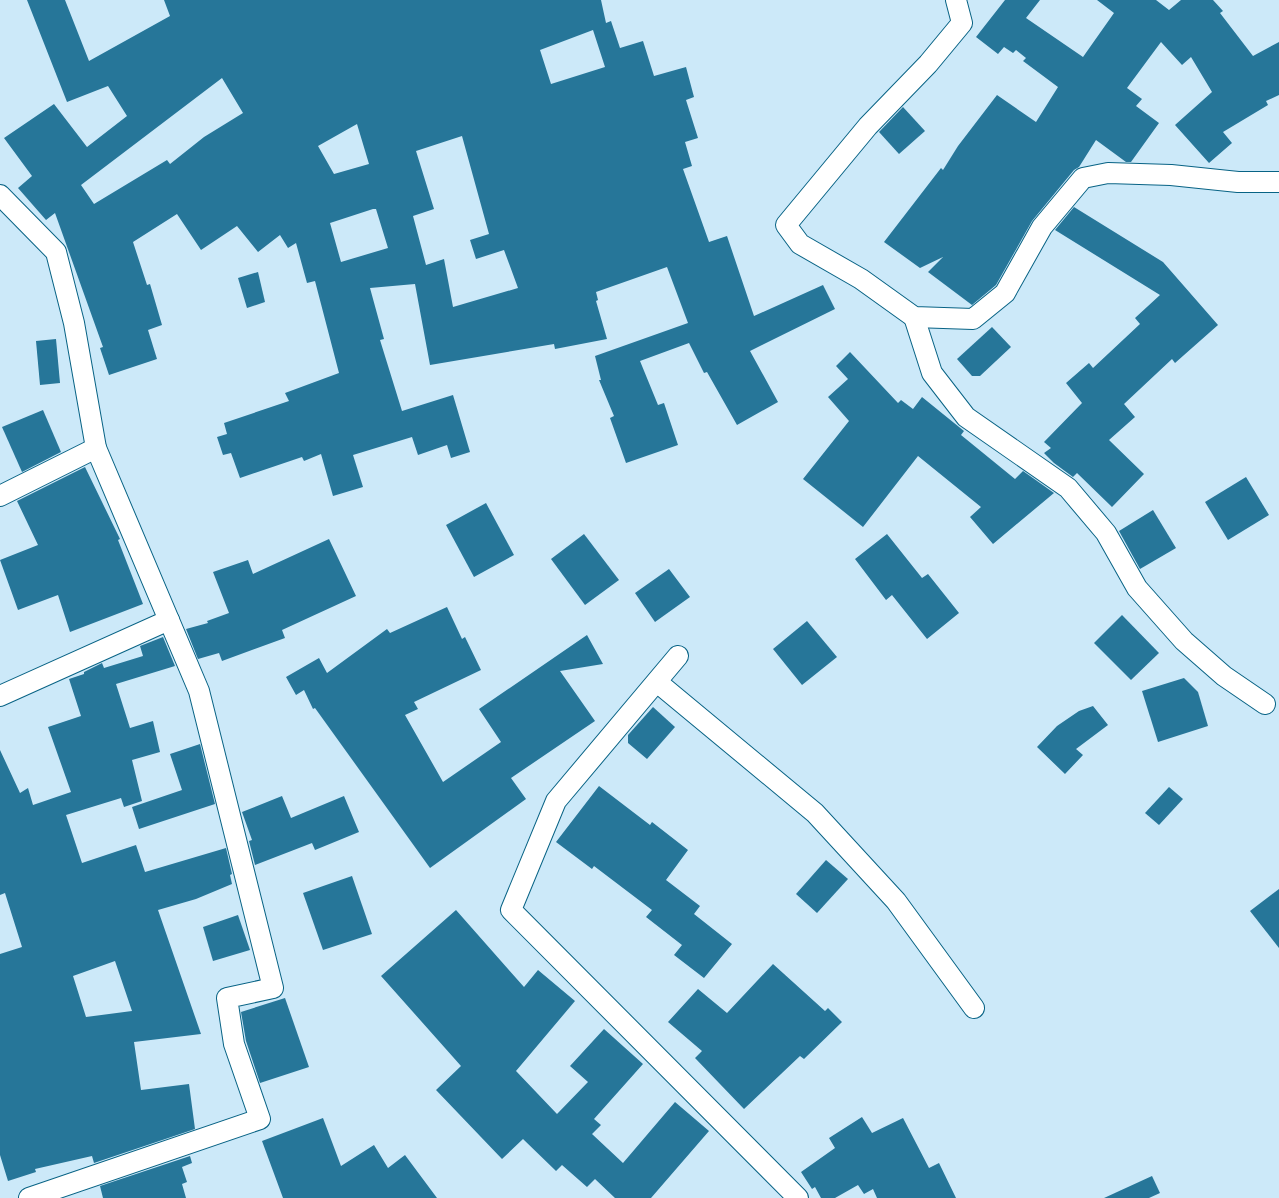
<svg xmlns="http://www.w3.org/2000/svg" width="1279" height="1198" font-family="Raleway,sans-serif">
<rect width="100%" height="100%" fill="#cce9f9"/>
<g fill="#267699" fill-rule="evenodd">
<path d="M27,0h38l24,61 81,-45 -6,-16h437l5,23 5,-2 9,27 23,-7 11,35 32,-9 8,30 -8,3 12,38 -13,4 7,24 -9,3 26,73 18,-6 27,80 69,-31 12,24 -85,42 28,51 -41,23 -30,-53 -3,1 -15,-30 -49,18 18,44 6,-2 14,42 -52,18 -16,-45 4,-2 -15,-36h2l-6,-24 93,-33 -21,-56 -71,25 2,8 -2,1 11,38 -52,10 -1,-5 -124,21 -15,-81 -45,4 14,51 -4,1 22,71 51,-16 17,57 -19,6 -4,-13 -29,10 -6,-18 -59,18 10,32 -30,9 -12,-42 -17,7 -2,-4 -62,21 -9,-25 -8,2 -6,-18 10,-3 -3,-11 65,-22 -4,-8 54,-20 -24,-92 -8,2 -11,-40 -8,5 -8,-13 -22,17 -21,-26 -36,24 -24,-36 -44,28 14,43 3,-1 12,41 -14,5 9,29 -48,16 -9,-27 3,-1 -48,-134 -9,7 -28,-32 14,-12 -28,-38 50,-34 33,43 40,-31 -19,-30 -41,16zM593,30l12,37 -54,17 -11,-34zM222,78l21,35 -39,24 -34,27 -3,-4 -73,44 -13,-19zM357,124l12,40 -35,10 -16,-28zM462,136l27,98 -19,6 6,19 28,-9 14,38 -65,19 -9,-48 -18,6 -13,-49 21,-7 -18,-58zM373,209h3l12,39 -47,14 -11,-39z"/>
<path d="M1005,0h35l-14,18 57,39 31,-44 -17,-13h59l13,10 12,-10h32l10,11 -3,2 33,43 26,-14v53l-13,6 2,4 -45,27 9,11 -23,20 -34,-38 37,-33 -21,-35 -9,8 -21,-23 -34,46 15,11 -6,7 23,17 -28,39h-5l-30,-22 -17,27 -5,3 -42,51 -36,64 -24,20 -44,-33 15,-15 -23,11 -36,-26 57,-74 2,2 15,-24 39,-51 39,27 22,-35 -35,-26 3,-3 -10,-8 -3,3 -9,-6 -6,7 -22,-17z"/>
<path d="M903,107l22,24 -26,23 -20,-22z"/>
<path d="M1074,207l89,55 55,63 -43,38 -3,-4 -48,45 11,13 -26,23 35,34 -32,33 -35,-34 -4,4 -19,-14 -10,-10 7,-5 -7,-6 38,-39 -16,-20 23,-20 4,5 47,-44 -5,-6 25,-23 -105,-65z"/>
<path d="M258,272l7,30 -18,6 -9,-30z"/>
<path d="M992,327l19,20 -31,29h-8l-15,-17z"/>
<path d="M56,339l4,44 -20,2 -4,-44z"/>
<path d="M850,352l48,51 3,-3 12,9 9,-12 42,34 -3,4 54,44 8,-8 31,22 -61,51 -23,-27 11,-10 -63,-51 -55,71 -60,-48 46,-58 -21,-24 20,-18 -12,-13z"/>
<path d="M43,410l18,42 -39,20 -20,-45z"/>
<path d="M85,467l35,72 -2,1 25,64 -73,28 -12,-37 -40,15 -18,-50 38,-15 -21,-44z"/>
<path d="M1246,477l23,38 -41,25 -23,-38z"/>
<path d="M486,503l28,52 -40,22 -28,-52z"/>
<path d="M1153,510l23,38 -36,21 -21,-38z"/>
<path d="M584,534l35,46 -34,25 -34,-46z"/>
<path d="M887,534l35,44 6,-4 31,39 -32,26 -35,-44 -6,5 -31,-41z"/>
<path d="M329,539l27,57 -74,34 3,8 -63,23 -3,-8 -21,6 -12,-30 22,-6 -1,-2 22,-8 -16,-41 35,-12 5,14z"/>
<path d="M669,569l21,28 -35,25 -20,-29z"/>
<path d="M447,607l15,32 3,-2 16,33 -67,32 4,7 -13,6 38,67 58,-40 -22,-33 108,-74 16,29 -43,7 35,50 -84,57 15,21 -96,69 -115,-160 -2,1 -9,-19 -8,5 -10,-18 33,-19 8,15 60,-44 3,4z"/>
<path d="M1122,615l37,38 -28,27 -37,-37z"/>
<path d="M807,621l30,36 -35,28 -29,-36z"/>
<path d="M163,637l12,29 -59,18 14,44 23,-7 7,31 -28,8 10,41 -18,6 -3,-9 -55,17 16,48 54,-18 9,27 81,-24 6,26 -2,1 2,9 -36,15 -38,11 43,124 -67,8 7,48 48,-6 6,45 -101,34 -2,-7 -57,13 1,3 -28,9 -8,-26v-201l22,-7 -17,-54 -5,2v-145l20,43 8,-5 5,17 38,-13 -23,-65 33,-11 -12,-37 15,-5v-2l18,-9 2,5 39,-12 -3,-10zM115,961l17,50 -46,6 -13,-41z"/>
<path d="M1184,678l14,14 10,34 -50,16 -16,-51z"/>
<path d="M1093,706l15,19 -32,24 7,6 -18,19 -28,-27 20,-21 22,-15z"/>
<path d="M653,707l22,20 -28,32 -19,-16v-8z"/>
<path d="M200,744l15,60 -76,25 -7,-22 50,-17 -12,-36z"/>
<path d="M599,786l51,39 2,-3 36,28 -22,30 34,26 -6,8 38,30 -28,34 -30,-23 8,-10 -36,-28 6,-7 -58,-44 -2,3 -36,-27z"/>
<path d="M1169,787l14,12 -24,26 -14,-12z"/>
<path d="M282,796l9,22 53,-22 15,36 -44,18 -3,-7 -57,22 -6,-24 3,-1 -10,-28z"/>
<path d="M826,860l22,19 -31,34 -21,-19z"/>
<path d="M352,876l20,58 -49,16 -20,-57z"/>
<path d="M1279,889v59l-29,-37z"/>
<path d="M456,910l68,77 14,-17 37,31 -59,70 41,43 31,-32 -18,-16 34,-37 39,35 -49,55 7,6 -9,9 31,29 52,-61 34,29 -58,67h-36l-20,-19 -8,8 -25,-22 -6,6 -33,-32 -21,20 -66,-69 25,-24 -80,-90z"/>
<path d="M238,915l12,35 -37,11 -10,-34z"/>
<path d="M773,964l52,47 3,-3 14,14 -38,37 -4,-3 -56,53 -49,-51 7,-7 -34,-29 30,-33 29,24z"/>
<path d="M285,998l24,69 -49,16 -14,-42 -5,-29z"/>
<path d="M862,1117l10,16 31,-15 26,50 10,-5 17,35h-79l-4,-9 -9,5 -6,-9 -23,13h-14l-6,-11 -3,2 -11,-17 34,-24 -6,-10z"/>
<path d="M323,1118l18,48 33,-21 14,23 17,-13 32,43h-154l-21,-57z"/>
<path d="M190,1156l2,7 -10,4 5,15 -5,2 4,14h-83l-3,-12z"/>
<path d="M1152,1176l8,17 -11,5h-45z"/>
</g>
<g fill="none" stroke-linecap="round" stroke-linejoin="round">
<defs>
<g id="street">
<path d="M956,0l6,23 -34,41 -60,62 -82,99 14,19 61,35 53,38 59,2 32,-26 37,-66 41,-49 25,-5 63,2 67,7h41"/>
<path d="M0,195l56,57 18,71 22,125 103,243 74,297 -46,10 7,46 26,75 -231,79"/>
<path d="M914,317l18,56 34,44 102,71 38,45 31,55 47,53 40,35 41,28"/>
<path d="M0,496l96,-48"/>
<path d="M678,656l-122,145 -45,109 287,288"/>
<path d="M657,682l158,131 81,88 78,107"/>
<path d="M0,696l169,-76"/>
</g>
</defs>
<use href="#street" stroke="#086385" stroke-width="22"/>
<use href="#street" stroke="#fff" stroke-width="20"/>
</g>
</svg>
